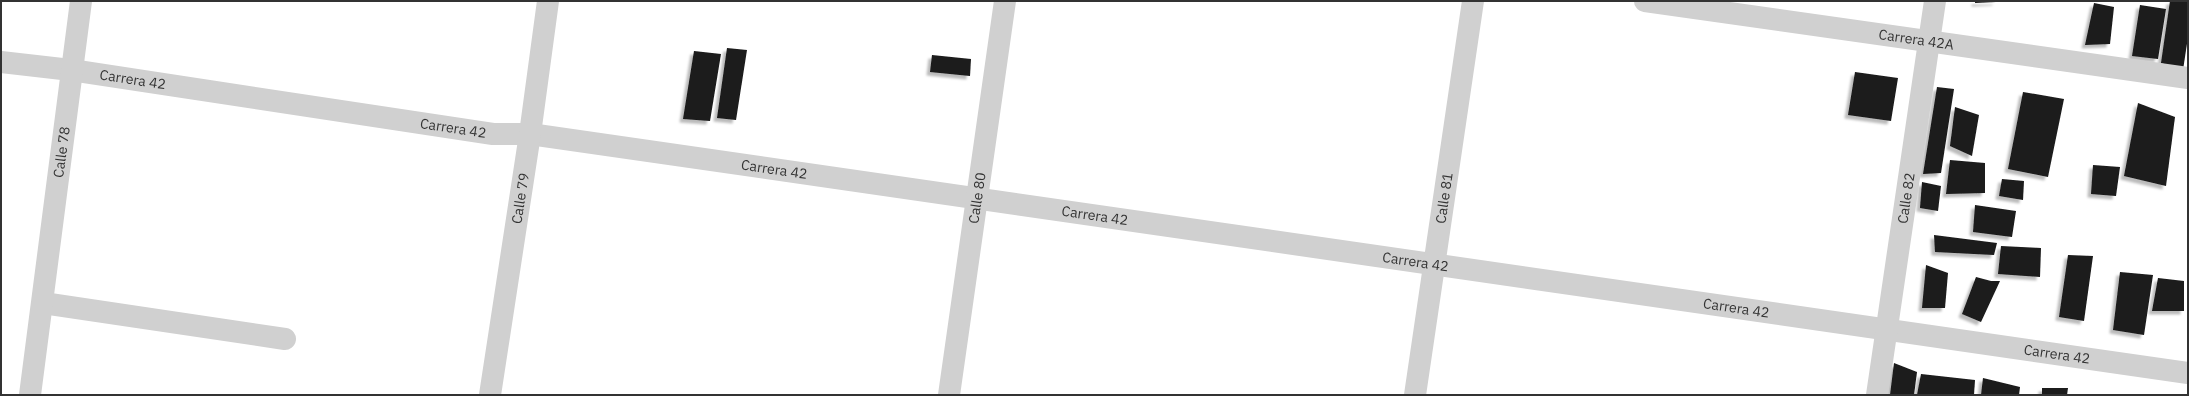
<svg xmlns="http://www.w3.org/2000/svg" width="2189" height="396" font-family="'IBM Plex Sans',sans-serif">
<defs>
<filter id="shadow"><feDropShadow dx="-3.5" dy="3.5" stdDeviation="1" flood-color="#0004"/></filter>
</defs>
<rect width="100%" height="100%" fill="#fff"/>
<g fill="#1a1a1a" filter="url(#shadow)">
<path d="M1975,1h21v1l-21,1z"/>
<path d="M2170,1h18v36l-5,33 -22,-7z"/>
<path d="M2094,3l20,4 -4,37 -25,1z"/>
<path d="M2140,5l26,4 -8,50 -26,-3z"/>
<path d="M727,48l20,2 -11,70 -19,-2z"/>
<path d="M694,51l27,3 -11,67 -27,-2z"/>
<path d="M932,55l39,4 -1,17 -40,-4z"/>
<path d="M1855,72l43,6 -7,43 -43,-6z"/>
<path d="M1937,87l17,2 -13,84 -18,1z"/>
<path d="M2023,92l41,7 -16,78 -40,-8z"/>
<path d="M2138,103l37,14 -9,69 -42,-10z"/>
<path d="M1955,107l24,8 -7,41 -22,-10z"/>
<path d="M1950,160l35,3v30l-39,1z"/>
<path d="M2093,165l27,2 -4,29 -25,-2z"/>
<path d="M2002,179l22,2 -1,19 -24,-4z"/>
<path d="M1922,182l19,4 -3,25 -18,-3z"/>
<path d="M1975,205l41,6 -4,26 -39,-5z"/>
<path d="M1934,235l63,8 -3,12 -59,-3z"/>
<path d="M2001,246l40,2 -1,29 -42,-3z"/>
<path d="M2068,255l25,1 -9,65 -25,-4z"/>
<path d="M1926,265l22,8 -3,35h-23z"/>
<path d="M2120,272l33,3 -9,60 -31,-5z"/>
<path d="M1976,277l15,4h9l-19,41 -19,-8z"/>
<path d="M2158,278l26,3v30h-32z"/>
<path d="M1894,363l23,9 -3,23h-24z"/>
<path d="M1921,374l54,6 -1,15h-57z"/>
<path d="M1983,378l37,9 -1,8h-38z"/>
<path d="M2042,388h26l-1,7h-25z"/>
</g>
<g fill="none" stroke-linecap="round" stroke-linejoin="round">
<g stroke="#d0d0d0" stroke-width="22">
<path id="s1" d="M1645,1l543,77"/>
<path id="s2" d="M1,62l70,8 422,64h37l1658,239"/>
<path d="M43,303l242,36"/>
<path id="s3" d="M490,395l40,-261 18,-133"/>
<path id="s4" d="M949,395l56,-394"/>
<path id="s5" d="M1877,395l58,-394"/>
</g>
<g stroke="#d0d0d0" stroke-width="22">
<path id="s6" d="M30,395l51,-394"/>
<path id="s7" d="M1415,395l58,-394"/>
</g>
</g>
<g text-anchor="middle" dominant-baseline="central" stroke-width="4" stroke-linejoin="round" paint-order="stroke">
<g font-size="14" fill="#333" stroke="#fff">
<text stroke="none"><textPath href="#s1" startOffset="274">Carrera 42A</textPath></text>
<text stroke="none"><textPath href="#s2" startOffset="133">Carrera 42</textPath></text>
<text stroke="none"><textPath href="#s2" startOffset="457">Carrera 42</textPath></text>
<text stroke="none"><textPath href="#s6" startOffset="245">Calle 78</textPath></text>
<text stroke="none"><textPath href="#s2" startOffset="781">Carrera 42</textPath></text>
<text stroke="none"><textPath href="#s3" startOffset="199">Calle 79</textPath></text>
<text stroke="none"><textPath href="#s4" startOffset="199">Calle 80</textPath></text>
<text stroke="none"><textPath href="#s7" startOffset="199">Calle 81</textPath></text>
<text stroke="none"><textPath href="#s5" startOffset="199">Calle 82</textPath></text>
<text stroke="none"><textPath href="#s2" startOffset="1105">Carrera 42</textPath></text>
<text stroke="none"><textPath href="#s2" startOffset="1429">Carrera 42</textPath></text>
<text stroke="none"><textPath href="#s2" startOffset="1753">Carrera 42</textPath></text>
<text stroke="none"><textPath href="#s2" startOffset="2077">Carrera 42</textPath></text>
</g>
</g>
<rect width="2189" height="396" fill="none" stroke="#333333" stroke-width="4"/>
</svg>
